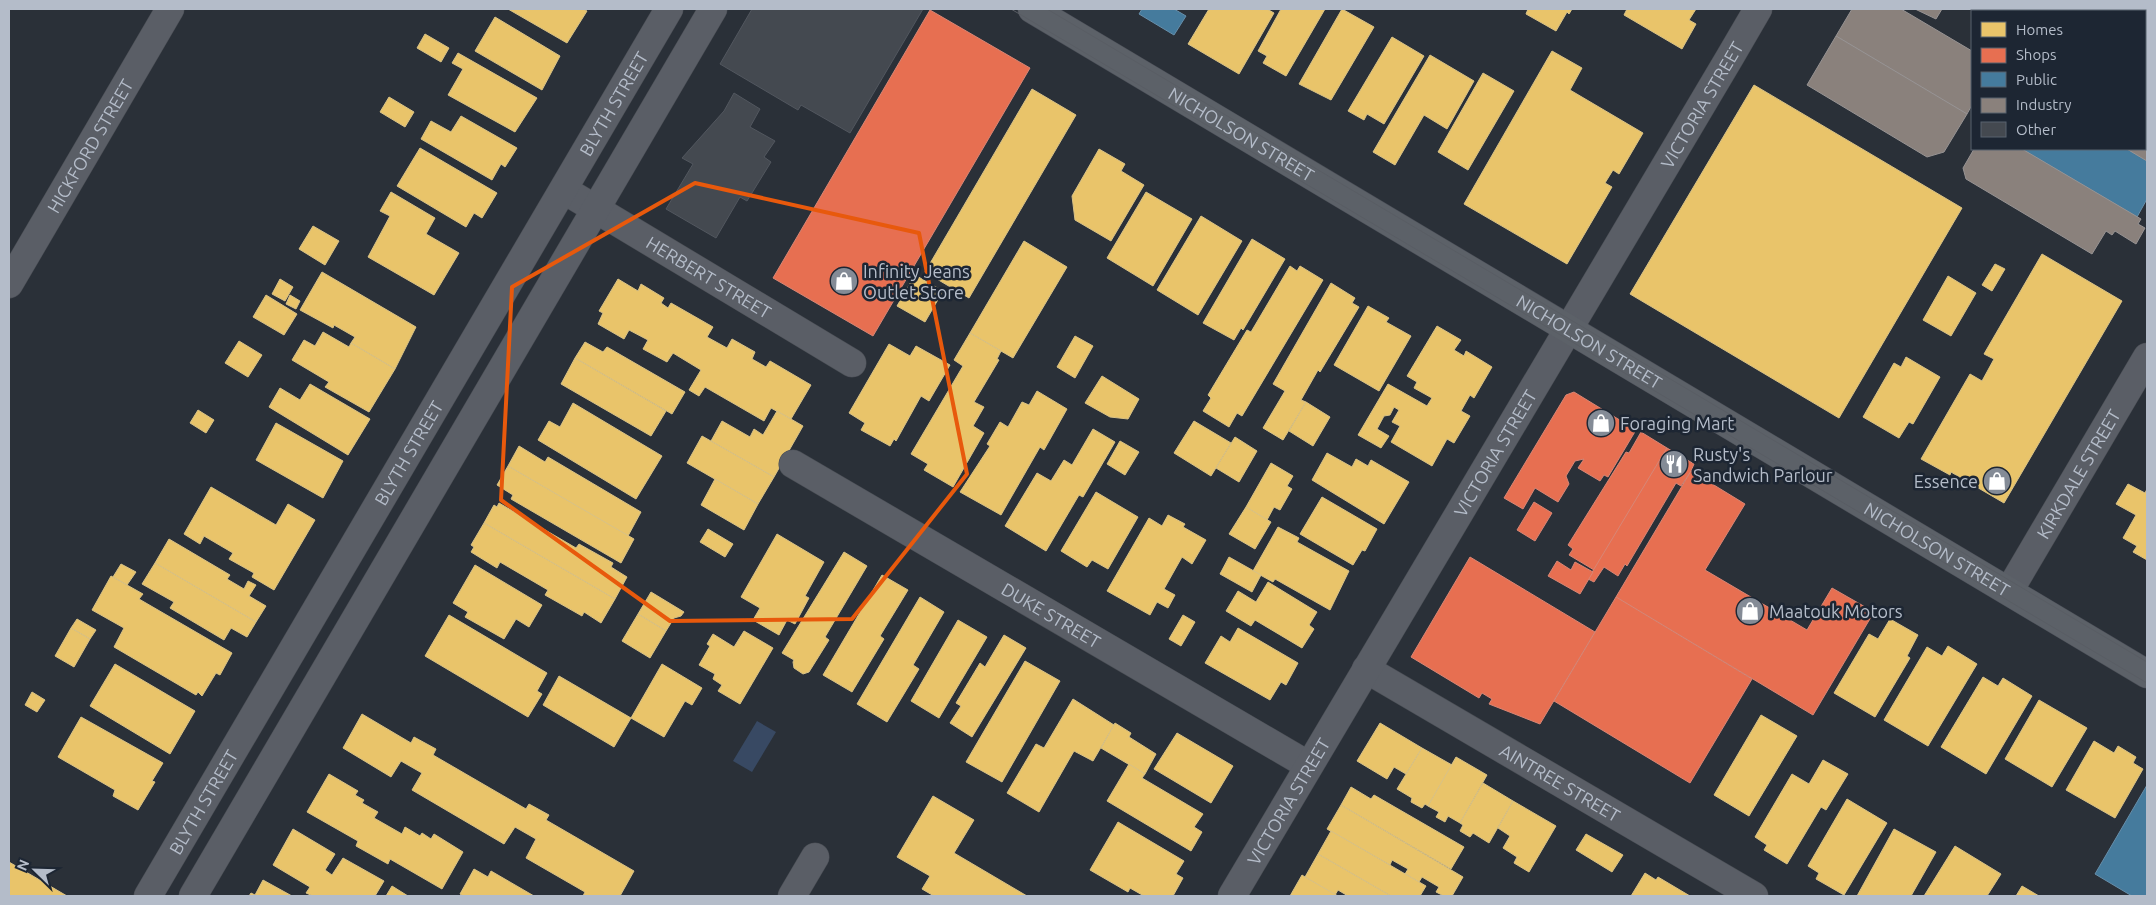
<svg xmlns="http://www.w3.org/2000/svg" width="2156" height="905" font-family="Ubuntu,sans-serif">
<rect width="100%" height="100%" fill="#2a3038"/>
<path fill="#384963" d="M757,721l19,11 -24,40 -19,-11z"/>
<g fill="#e9c46a" stroke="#d9c286">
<path d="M508,9h75l4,2 -20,32z"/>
<path d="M1209,9h58l7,4 -35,61 -51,-30z"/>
<path d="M1281,9h44l-39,67 -23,-13 4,-7 -9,-5z"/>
<path d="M1342,9l32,18 -43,73 -32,-16z"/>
<path d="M1528,9h44l-3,5 -2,-2 -11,19 -30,-17z"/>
<path d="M1627,9h69l-7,11 7,4 -14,25 -58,-34z"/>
<path d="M495,17l65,39 -18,34 -67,-39z"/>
<path d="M425,34l24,14 -8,14 -24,-14z"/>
<path d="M1392,37l32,19 -40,68 -17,-10 -3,6 -16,-9z"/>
<path d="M1552,51l30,17 -12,22 73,43 -24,41 -6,-4 -8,13 7,4 -45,77 -103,-60z"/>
<path d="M458,53l79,45 -22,34 -67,-37 15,-26 -11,-6z"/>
<path d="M1430,55l44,26 -27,48 -23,-14 -29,50 -22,-13z"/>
<path d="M1483,73l31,18 -46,79 -30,-18z"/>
<path d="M1754,85l208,123 -123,210 -209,-124z"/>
<path d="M1032,89l44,26 -107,183 -44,-26z"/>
<path d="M389,97l25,15 -9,15 -25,-15z"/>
<path d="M461,116l56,32 -12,19 -4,-3 -9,16 -71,-41 10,-18 20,11z"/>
<path d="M420,148l77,45 -15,25 -8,-5 -8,14 -69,-41z"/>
<path d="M1099,149l26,15 -4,7 23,14 -33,56 -36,-21 -3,-24z"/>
<path d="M391,192l44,26 -9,16 33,19 -25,42 -66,-38 22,-41 -10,-5z"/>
<path d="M1146,192l46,27 -39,67 -46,-28z"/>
<path d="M1201,216l41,25 -44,74 -41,-25z"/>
<path d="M313,226l26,15 -14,24 -26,-16z"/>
<path d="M1252,239l33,20 -42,71 -2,-2 -7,12 -31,-17z"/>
<path d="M1024,241l43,26 -54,91 -43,-25z"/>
<path d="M2042,254l80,47 -118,202 -53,-31 -1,3 -29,-16 49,-85 12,7 12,-22 -10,-5z"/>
<path d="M1995,264l10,5 -13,22 -10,-6z"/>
<path d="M1290,266l7,5 3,-5 23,14 -81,136 -5,-3 -8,14 -26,-16 8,-13 -3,-3 39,-65 4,2z"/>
<path d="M322,272l94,55 -21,42 -44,-26 4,-6 -21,-12 -1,3 -33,-18z"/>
<path d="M915,275l28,16 -18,31 -28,-16z"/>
<path d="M1948,276l28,17 -25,43 -28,-16z"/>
<path d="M280,279l13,8 -8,14 -13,-7z"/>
<path d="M618,279l20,12 3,-7 23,14 -3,5 7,5 3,-5 42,24 -6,10 20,11 5,-9 23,13 -3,7 14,8 4,-6 41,24 -20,34 -20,-11 -7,13 -59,-34 -6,9 -10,-6 12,-20 -28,-17 -6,9 -24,-13 5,-9 -19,-10 -5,9 -26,-15 5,-11 -4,-2z"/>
<path d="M1331,283l24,15 -3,5 7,4 -39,65 -2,-2 -17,30 5,2 -23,38 -20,-12 22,-37 -12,-7z"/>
<path d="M266,295l31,19 -13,21 -31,-18z"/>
<path d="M290,295l10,6 -4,8 -10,-5z"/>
<path d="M1368,306l21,12 -3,4 25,14 -32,55 -45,-26z"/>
<path d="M1437,326l24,14 -7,10 10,6 2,-5 26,16 -18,31 -4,-3 -9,16 9,5 -16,27 -7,-4 -15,27 -41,-24 9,-16 -8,-4 7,-12 -5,-3 -4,8 -6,1 -7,13 12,7 -8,12 -23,-13 30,-51 39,22 5,-8 -18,-10 3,-6 -10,-6z"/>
<path d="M323,332l26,15 2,-4 44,26 -26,43 -44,-25 4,-5 -37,-22 12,-20 11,6z"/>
<path d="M970,333l31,18 -4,8 2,1 -25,42 10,5 -11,19 11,7 -31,54 -29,-17 4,-6 -17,-10 52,-88 -9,-6z"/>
<path d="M1075,336l18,10 -18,32 -18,-11z"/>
<path d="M239,341l23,14 -14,22 -23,-14z"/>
<path d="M585,342l18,10 4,-5 78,45 -13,22 -97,-56z"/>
<path d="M889,344l21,12 6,-10 34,19 -21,36 -8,-5 -25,45 -2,-2 -4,7 -29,-16 4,-7 -16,-10z"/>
<path d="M1906,357l34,20 -27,47 -4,-2 -10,16 -36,-21 31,-54 7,4z"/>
<path d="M575,358l91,53 -15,25 -90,-52z"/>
<path d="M1102,376l37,23 -11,20 -18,-2 -25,-14z"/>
<path d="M310,384l60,35 -22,36 -79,-48 11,-19 20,12z"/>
<path d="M1037,391l30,18 -23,41 -4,-3 -39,68 -41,-23 30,-46 -3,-2 13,-22 8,5 14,-25 7,3z"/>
<path d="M1306,402l24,15 -17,29 -24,-15z"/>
<path d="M573,403l89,53 -26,43 -98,-59 11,-19 11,6z"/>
<path d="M198,410l16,10 -8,13 -16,-10z"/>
<path d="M777,411l26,15 -29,51 -63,-36 11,-20 28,16 4,-8 9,6z"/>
<path d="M1194,421l37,22 -20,33 -37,-23z"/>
<path d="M276,423l67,38 -20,37 -67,-38z"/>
<path d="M1093,429l22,13 -32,55 -4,-2 -33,56 -41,-25 32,-53 14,8 13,-21 8,5z"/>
<path d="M702,436l72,41 -16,27 -71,-41z"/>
<path d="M1235,437l22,14 -18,31 -23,-14z"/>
<path d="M1120,441l19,11 -14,23 -18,-11z"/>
<path d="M519,446l26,16 3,-5 93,55 -13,24 -120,-70z"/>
<path d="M1327,453l25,14 4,-8 12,7 3,-6 38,22 -25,42 -72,-44z"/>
<path d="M1271,463l22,13 -6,10 5,3 -12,21 -6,-3 -7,13 -21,-13z"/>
<path d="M508,466l126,73 -13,24 -110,-64 2,-4 -16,-10z"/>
<path d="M715,479l43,25 -14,26 -43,-25z"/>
<path d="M2128,484l17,9 2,-4v71l-14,-8 4,-6 -14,-8 13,-23 -20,-11z"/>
<path d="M211,487l65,38 12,-21 27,16 -41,70 -22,-13 2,-4 -25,-14 4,-6 -29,-17 -4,8 -16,-10z"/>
<path d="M1096,492l42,25 -30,52 -16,-9 -5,7 -26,-16z"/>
<path d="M1322,497l55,32 -12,22 -3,-1 -9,15 -53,-31z"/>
<path d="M499,503l77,45 3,-4 34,19 -2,4 16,10 -12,22 -131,-76 10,-18 3,2z"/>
<path d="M1246,507l25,15 -16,27 -26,-15z"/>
<path d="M1168,515l17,9 -2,3 23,13 -14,24 -10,-7 -18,32 11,6 -7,13 -11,-6 -7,13 -43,-24 42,-73 13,8z"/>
<path d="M484,523l131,76 -14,24 -17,-11 -2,4 -37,-21 3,-5 -48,-28 -3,6 -26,-16 3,-5 -3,-2z"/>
<path d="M1278,527l21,11 -2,4 52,29 -19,39 -55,-31 -2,3 -20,-11z"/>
<path d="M708,529l25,15 -8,13 -25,-15z"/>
<path d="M777,534l47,28 -19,34 4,2 -14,26 -8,-4 -8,15 -26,-15 7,-12 -19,-11z"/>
<path d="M169,539l61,36 -3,4 17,10 4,-8 8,4 -7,11 17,10 -10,16 -101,-59z"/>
<path d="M844,552l23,14 -42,71 4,3 -20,32 -6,2 -9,-6 -1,-6 1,-2 -12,-7z"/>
<path d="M1229,557l32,18 -9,17 -32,-18z"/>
<path d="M155,563l101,59 -9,15 -16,-9 -7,12 -54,-32 4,-6 -32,-18z"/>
<path d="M121,564l15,8 -9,13 -14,-8z"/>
<path d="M475,565l67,40 -13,22 -13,-8 -12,20 -39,-22 3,-5 -15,-9z"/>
<path d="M882,575l26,15 -28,46 4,3 -32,53 -29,-17z"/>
<path d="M111,576l32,18 -4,5 93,54 -12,22 -4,-2 -14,23 -4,-4 -2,3 -82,-48 10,-19 -32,-18z"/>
<path d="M1268,582l49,30 -8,13 5,4 -12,19 -47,-28 -4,6 -25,-15 12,-20 18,11z"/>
<path d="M651,592l33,20 -3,4 -7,2 -8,13 -28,-17z"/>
<path d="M920,597l24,15 -31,53 6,4 -32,53 -30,-18z"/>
<path d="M638,614l28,17 -16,27 -28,-17z"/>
<path d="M449,615l98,58 -10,18 5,3 -14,23 -103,-61z"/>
<path d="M1183,615l12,7 -14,24 -12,-7z"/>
<path d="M77,619l19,11 -6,9 -19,-11z"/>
<path d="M1890,619l28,16 -11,21 3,2 -35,59 -41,-24 35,-59 9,5z"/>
<path d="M958,620l29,17 -48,81 -28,-17z"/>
<path d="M71,628l19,11 -16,28 -19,-11z"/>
<path d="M1238,628l60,35 -12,22 -5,-3 -11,18 -65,-37 16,-27 9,6z"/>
<path d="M744,631l29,17 -33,56 -22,-13 4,-6 -9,-6 2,-5 -16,-9 11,-19 -3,-2 6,-10 21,13z"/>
<path d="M1004,635l22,13 -54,89 -22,-14 11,-17 -5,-3 24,-40 5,4z"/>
<path d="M1948,646l29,18 -49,82 -44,-26 43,-73 15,9z"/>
<path d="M1025,661l35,20 -58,101 -36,-20z"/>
<path d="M115,664l80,47 -25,43 -80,-48z"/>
<path d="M662,664l40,24 -10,17 -7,-4 -21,36 -33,-19z"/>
<path d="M559,676l72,42 -17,29 -71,-42z"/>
<path d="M1983,677l15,9 5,-8 29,18 -46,78 -45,-27z"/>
<path d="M32,692l13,8 -8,12 -12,-7z"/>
<path d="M1073,699l41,26 -21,36 -19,-10 -35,61 -32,-19 29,-49 8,4z"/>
<path d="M2039,700l48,28 -35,59 -47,-28z"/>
<path d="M362,714l49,29 3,-6 22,12 -3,6 93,54 3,-5 20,11 -3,5 88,51 -14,25h-37l2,-4 -59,-34 10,-19 -21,-12 -11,17 -92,-54 10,-17 -21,-12 -10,16 -48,-29z"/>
<path d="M1761,715l36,21 -48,80 -35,-21z"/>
<path d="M81,717l82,46 -11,18 3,1 -17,28 -25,-14 2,-6 -57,-33z"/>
<path d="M1115,723l16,10 -2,4 27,17 -11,20 -44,-26z"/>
<path d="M1380,723l42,25 -16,26 -12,-7 -7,12 -30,-18z"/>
<path d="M1177,733l56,33 -22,37 -57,-34z"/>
<path d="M2094,741l20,12 4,-7 18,11 -3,6 10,6 -28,49 -49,-28z"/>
<path d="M1422,748l30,17 -24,41 -3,-2 -3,4 -11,-6 1,-4 -15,-9z"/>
<path d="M1456,757l31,18 -27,48 -12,-7 -3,6 -9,-5 3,-5 -11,-6z"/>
<path d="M1823,760l25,14 -22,36 -5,-3 -34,57 -23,-14 3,-5 -12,-8 37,-63 17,10z"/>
<path d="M1129,764l16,10 -3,4 61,36 -9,13 8,5 -11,19 -84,-50z"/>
<path d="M329,774l29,17 -3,4 9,5 -2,3 16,9 -4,6 28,16 3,-7 15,9 2,-3 9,6 3,-5 29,18 -21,37 -52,-30 -2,5 -32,-18 2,-5 -51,-29z"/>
<path d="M1483,783l30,18 -24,42 -16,-10 -3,4 -10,-6 3,-6 -3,-2z"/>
<path d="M1351,787l20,12 3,-4 90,52 -13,22 -110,-64z"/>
<path d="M933,796l41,24 -20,33 73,43h-93l-12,-7 8,-13 -33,-19z"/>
<path d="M1847,799l40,24 -43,72 -28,-16 3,-6 -11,-7z"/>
<path d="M1513,801l43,25 -27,46 -15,-9 3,-6 -14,-9 7,-12 -12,-8z"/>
<path d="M1341,805l122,72 -11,19h-8l-8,-4 3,-5 -17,-10 -3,5 -14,-8 3,-5 -16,-9 -2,5 -63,-36z"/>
<path d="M1118,822l66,39 -8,13 7,4 -10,18h-29l-14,-8 -2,4 -38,-22z"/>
<path d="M293,829l42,25 -10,16 7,5 11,-17 41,23 -9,15h-62l-7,-3 4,-6 -37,-22z"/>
<path d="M1894,829l42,23 -25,44h-54z"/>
<path d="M1331,831l95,55 -6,10h-29l-73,-42z"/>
<path d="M1586,834l37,21 -11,17 -36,-22z"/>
<path d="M1955,846l46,28 -14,22h-63z"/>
<path d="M1318,854l73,42h-43l-10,-6 -3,5 -30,-18z"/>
<path d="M9,862l58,34h-58z"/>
<path d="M474,869l14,8 3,-6 43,25h-71l-3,-2z"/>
<path d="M1645,873l11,7 2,-3 32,19h-59z"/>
<path d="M1302,875l3,2 33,19h-48z"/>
<path d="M263,880l29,16h-43l2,-3 4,2z"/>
<path d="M392,886l16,10h-22z"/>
<path d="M2022,886l17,10h-23z"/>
</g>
<g fill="#e76f51" stroke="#d88675">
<path d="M2098,9h49v29l-2,-2v-25h-43z"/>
<path d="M930,10l100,58 -157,268 -100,-58z"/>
<path d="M1574,392l62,38 -28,47 -4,-2 -4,6 -22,-13 6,-9 -9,2 -9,15 3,8 -11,18 -23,-14 -12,21 -19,-11 62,-103z"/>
<path d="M1641,432l26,16 -73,122 -25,-15 4,-6 -5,-4 58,-93 3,1z"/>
<path d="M1667,448l27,16 -3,7 -10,15 -5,-3 -49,83 -2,-2 -7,12 -14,-9 -10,15 -6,-3z"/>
<path d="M1691,471l54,33 -40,66 102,60 25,-42 42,24 -61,103 -197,-118z"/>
<path d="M1534,502l18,11 -17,28 -18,-11z"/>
<path d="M1470,557l125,75 -55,92 -51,-20 3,-5 -10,-6 -3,5 -68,-41z"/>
<path d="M1557,561l14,9 4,-8 18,10 -13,22 -32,-18z"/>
<path d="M1616,597l136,82 -62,104 -136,-82z"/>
</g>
<g fill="#457b9d" stroke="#668eaa">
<path d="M1142,9h32l12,7 -12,19 -35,-21z"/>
<path d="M2022,149h105l20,12v38l-10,18z"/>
<path d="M2147,785v111h-15l-37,-22z"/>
</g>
<g fill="#8a817c" stroke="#979393">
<path d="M1852,9h49l71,42v54l-5,9 -131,-78z"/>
<path d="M1915,9h27l-6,10z"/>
<path d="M1836,36l131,78 -23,38 -17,5 -120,-72z"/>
<path d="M2145,43l2,1v51l-2,-1z"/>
<path d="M2145,99l2,2v60l-20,-12h18z"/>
<path d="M1974,149h48l119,70 -3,5 7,4 -9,16 -21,-13 -3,4 -6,-4 -14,23 -126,-75 -3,-11z"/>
</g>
<g fill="#444950" stroke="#52575f">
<path d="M752,9h171l-73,124 -49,-28 -3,5 -78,-46z"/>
<path d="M734,93l26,16 -10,18 25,14 -11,16 7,5 -24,39 -7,-4 -24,41 -50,-29 27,-45 -11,-6 42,-47z"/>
</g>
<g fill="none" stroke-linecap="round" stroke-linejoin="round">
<defs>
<g id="minor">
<path id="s1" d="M564,190l288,173"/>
<path id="s2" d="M9,284l161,-275"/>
<path id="s3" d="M793,464l515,301"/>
<path id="s4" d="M2009,591l138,-234"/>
<path id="s5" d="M1366,669l388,227"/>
<path d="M792,896l23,-39"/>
<path id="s6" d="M1232,896l498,-839 28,-48"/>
</g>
<g id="tertiary">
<path id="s7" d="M148,896l521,-887"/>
<path d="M193,896l520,-887"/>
</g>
<g id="primary">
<path id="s8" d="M1032,9l1115,665"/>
</g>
</defs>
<use href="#minor" stroke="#484c53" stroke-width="29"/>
<use href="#tertiary" stroke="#484c53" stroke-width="29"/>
<use href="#primary" stroke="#484c55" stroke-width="29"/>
<use href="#minor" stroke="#5a5e66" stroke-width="28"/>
<use href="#tertiary" stroke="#5a5e66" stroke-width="28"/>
<use href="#primary" stroke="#5c6168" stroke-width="28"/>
<g stroke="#595d64" stroke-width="1">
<path d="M1011,9l1136,674"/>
<path d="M1047,9l1100,653"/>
</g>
</g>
<path fill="none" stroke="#e8590c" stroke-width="4" stroke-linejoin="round" d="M695,183l224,50 48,241 -115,145 -182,2 -169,-121 11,-213z"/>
<defs>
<symbol id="shop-disc" viewBox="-11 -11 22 22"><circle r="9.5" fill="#848b96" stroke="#1d2633"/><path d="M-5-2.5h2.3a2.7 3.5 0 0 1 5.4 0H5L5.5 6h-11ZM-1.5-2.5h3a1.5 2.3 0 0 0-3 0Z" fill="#fff"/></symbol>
<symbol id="restaurant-disc" viewBox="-11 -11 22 22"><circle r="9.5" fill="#848b96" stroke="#1d2633"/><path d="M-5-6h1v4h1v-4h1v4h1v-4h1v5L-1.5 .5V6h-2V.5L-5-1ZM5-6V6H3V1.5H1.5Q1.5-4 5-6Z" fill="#fff"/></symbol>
</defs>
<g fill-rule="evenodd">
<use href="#shop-disc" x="828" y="265" width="32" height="32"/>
<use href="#shop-disc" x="1585" y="407" width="32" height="32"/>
<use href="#restaurant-disc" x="1658" y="448" width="32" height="32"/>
<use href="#shop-disc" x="1981" y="465" width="32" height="32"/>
<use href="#shop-disc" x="1734" y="595" width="32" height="32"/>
</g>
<g text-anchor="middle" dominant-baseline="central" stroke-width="5" stroke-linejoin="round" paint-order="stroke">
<g font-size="18" fill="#b4bcc9" stroke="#1d2633">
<text stroke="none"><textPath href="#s7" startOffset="919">BLYTH STREET</textPath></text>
<text stroke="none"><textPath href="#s6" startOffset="920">VICTORIA STREET</textPath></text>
<text stroke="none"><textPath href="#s8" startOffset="244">NICHOLSON STREET</textPath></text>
<text stroke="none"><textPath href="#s2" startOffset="160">HICKFORD STREET</textPath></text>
<text stroke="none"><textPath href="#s1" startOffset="169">HERBERT STREET</textPath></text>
<text stroke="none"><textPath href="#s8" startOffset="649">NICHOLSON STREET</textPath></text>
<text stroke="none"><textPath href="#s7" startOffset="514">BLYTH STREET</textPath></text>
<text stroke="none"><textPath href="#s6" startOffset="515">VICTORIA STREET</textPath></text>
<text stroke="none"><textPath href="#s4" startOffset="136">KIRKDALE STREET</textPath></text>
<text stroke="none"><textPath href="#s8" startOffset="1054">NICHOLSON STREET</textPath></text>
<text stroke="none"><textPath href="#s3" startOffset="299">DUKE STREET</textPath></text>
<text stroke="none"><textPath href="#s5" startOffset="225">AINTREE STREET</textPath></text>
<text stroke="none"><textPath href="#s6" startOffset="110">VICTORIA STREET</textPath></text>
<text stroke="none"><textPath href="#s7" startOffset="109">BLYTH STREET</textPath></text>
</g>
<g font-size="18" fill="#b4bcc9" stroke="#1d2633" text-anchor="start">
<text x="863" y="271">Infinity Jeans<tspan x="863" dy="21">Outlet Store</tspan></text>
<text x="1620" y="423">Foraging Mart</text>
<text x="1693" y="454">Rusty's<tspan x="1693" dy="21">Sandwich Parlour</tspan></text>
<text x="1978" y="481" text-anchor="end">Essence</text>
<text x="1769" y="611">Maatouk Motors</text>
</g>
</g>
<rect width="2156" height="905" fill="none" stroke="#b4bcc9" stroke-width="20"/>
<rect x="1971" y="10" width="175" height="140" fill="#1d2633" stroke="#59626f"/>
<rect x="1981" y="22" width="25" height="15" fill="#e9c46a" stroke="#59626f"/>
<text x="2016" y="35" font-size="15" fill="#b4bcc9">Homes</text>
<rect x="1981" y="48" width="25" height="15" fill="#e76f51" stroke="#59626f"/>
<text x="2016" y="60" font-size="15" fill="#b4bcc9">Shops</text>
<rect x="1981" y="72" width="25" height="15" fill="#457b9d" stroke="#59626f"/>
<text x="2016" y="85" font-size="15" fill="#b4bcc9">Public</text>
<rect x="1981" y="98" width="25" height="15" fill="#8a817c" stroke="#59626f"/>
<text x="2016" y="110" font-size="15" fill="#b4bcc9">Industry</text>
<rect x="1981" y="122" width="25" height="15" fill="#444950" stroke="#59626f"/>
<text x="2016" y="135" font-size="15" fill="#b4bcc9">Other</text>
<g transform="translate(35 870) rotate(293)" stroke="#1d2633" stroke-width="4" paint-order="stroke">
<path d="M0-4L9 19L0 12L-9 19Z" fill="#b4bcc9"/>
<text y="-8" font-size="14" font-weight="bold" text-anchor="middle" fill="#b4bcc9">N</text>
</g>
</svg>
